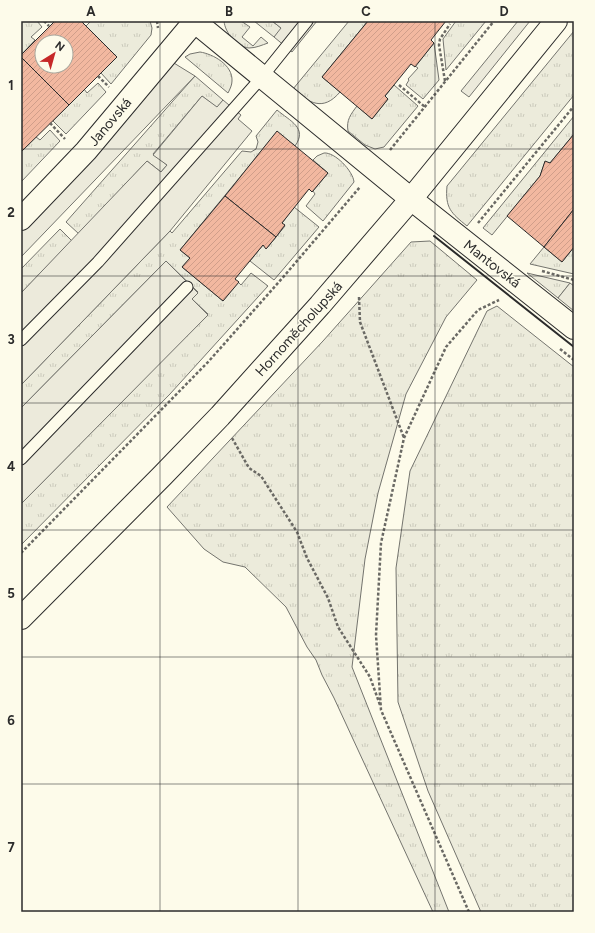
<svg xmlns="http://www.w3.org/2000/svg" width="595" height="933" font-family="Figtree,sans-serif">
<defs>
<pattern id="grass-tufts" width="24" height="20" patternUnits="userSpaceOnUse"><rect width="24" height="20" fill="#ecebdb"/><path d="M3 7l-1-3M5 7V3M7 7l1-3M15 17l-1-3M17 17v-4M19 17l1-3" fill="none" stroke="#cbcabc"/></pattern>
<pattern id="building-hatch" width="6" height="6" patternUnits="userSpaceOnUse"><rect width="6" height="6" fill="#f2b8a0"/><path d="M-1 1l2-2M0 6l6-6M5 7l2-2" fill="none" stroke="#d09e8a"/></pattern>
</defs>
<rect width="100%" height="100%" fill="#fdfbea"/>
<g fill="url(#grass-tufts)" stroke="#74746e">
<path d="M23,21h14l5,6 -11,10 4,3 -14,15v-32z"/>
<path d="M91,21h59l2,7 -1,7 -40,49 -10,-11 16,-16 -31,-31z"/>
<path d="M224,21h17l9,6 -8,10 11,9 8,-9 7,6c-6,2 -12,5 -19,5 -12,-1 -24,-15 -25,-27z"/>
<path d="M254,21h18l9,7v2l-7,7z"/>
<path d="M349,21h19l-46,56 18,15c-17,20 -31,11 -47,-3z"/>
<path d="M456,21h30l-40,49 -3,-31z"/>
<path d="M574,31v64l-107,131c-16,-13 -22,-18 -20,-40z"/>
<path d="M434,43l5,37 -16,19 -17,-14 3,-5 -1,-1 10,-11 -3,-2z"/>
<path d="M200,52c13,2 33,13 32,29 0,4 -2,8 -4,12l-43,-36 5,-3z"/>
<path d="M195,76l28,24 -6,8 -15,-12 -49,58 14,11 -6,7 -14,-11 -68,73 -13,-12z"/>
<path d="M98,83l8,9 -40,42 -13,-13 31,-32 3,4z"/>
<path d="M394,85l24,21 -34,41 -9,2 -10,-4 -17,-14c-2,-11 3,-17 9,-25l15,13 16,-20 -3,-3z"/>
<path d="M277,110c13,11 31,18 18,36l-18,-14 -97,118 10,8 -8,9 41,34 15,-19 3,3 10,-12 17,13 -98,108 -149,151v-41l187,-190 -16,-15 6,-7 -32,-31 -145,147v-23l149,-154 2,2 70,-82 9,1 5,-3 2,-7 -2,-6z"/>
<path d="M574,116v18l-24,29 -5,-1 -5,14 -48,59 -9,-7z"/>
<path d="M50,130l10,11 -39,41v-30l15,-15 4,3z"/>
<path d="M324,153c11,-1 29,18 30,29l-31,39 -17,-15 9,-12 -2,-3 15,-18 -15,-13 4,-4z"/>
<path d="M294,207l25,20 -45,53 -24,-19 13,-16 4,3 18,-22 -3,-3z"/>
<path d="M60,229l12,12 -51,52v-24z"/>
<path d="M430,241l47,39 -31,37 -40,77 -28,99 -13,66 -13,108 97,245h-16l-99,-214 -12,-23 -6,-15 -9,-13 -21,-40 -41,-40 -22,-5 -19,-13 -37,-42 156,-166 88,-99z"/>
<path d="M544,247l18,15 12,-15v27l-44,-10z"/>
<path d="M527,273l43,10 -12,15z"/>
<path d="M497,306l77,61v545h-93l-53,-121 -30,-89 -2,-134 14,-97 77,-160z"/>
</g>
<g fill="#eceadb" stroke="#74746e">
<path d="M272,21h45l-25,31 -18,-15 7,-9z"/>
<path d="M518,21h12l-61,76 -8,-6z"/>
<path d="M169,60l26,16 -174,181v-42z"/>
<path d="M202,96l15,11 6,-7 18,15 -3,4 14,12 -82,100 -149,154v-92l126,-132 14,11 6,-7 -14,-10z"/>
<path d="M166,261l32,32 -6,6 16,16 -187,189v-96z"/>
<path d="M570,283l4,3v25l-16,-13z"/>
</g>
<g fill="url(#building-hatch)" stroke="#2b2b2b" fill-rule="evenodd">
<path d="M55,21h26l36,36 -48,48 -48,-48v-2zM42,42h24v24h-24z"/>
<path d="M368,21h78l-15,19 3,3 -19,24 -4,-3 -26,32 3,3 -16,20 -50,-42z"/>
<path d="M21,57l48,48 -48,47z"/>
<path d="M277,131l51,42 -16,19 -3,-3 -27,34 3,2 -9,12 -51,-41z"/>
<path d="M574,134v75l-30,38 -37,-31 33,-40 5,-15 5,2z"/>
<path d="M225,196l51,41 -10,12 -3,-4 -28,34 4,3 -16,19 -41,-34 8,-9 -10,-8z"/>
<path d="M574,209v38l-12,15 -18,-15z"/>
</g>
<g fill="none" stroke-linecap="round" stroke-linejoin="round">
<defs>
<g id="lane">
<path d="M21,340l77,-78 164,-185 45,-56"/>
<path d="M21,459l166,-172"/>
</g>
<g id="street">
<path d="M194,21l217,178 163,129"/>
<path d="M21,219l65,-68 109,-130"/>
</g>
<path id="secondary" d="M21,618l142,-143 57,-59 100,-111 91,-106 145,-178"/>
</defs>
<use href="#lane" stroke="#2b2b2b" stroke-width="13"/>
<use href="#street" stroke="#2b2b2b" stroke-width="24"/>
<use href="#secondary" stroke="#2b2b2b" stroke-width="24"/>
<g stroke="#6a6964" stroke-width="2.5" stroke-dasharray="3 2" stroke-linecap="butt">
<path d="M44,21l5,5"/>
<path d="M157,21l1,7"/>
<path d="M98,76l11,11"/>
<path d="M445,81l-6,-36 1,-6 10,-15"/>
<path d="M399,85l26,22"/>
<path d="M50,123l15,16"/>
<path d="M390,150l104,-129"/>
<path d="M478,223l96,-117"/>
<path d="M542,271l32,9"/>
<path d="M359,297l1,25 44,116"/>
<path d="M560,349l14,11"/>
<path d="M232,438l17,30 12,8 36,56 10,26 21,40 10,29 32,50 10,28"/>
<path d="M21,553l188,-192 76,-86 75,-88"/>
<path d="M469,912l-88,-202 -5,-75 5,-92 23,-105 42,-91 32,-37 21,-10"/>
</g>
<use href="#lane" stroke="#fdfbea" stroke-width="11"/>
<use href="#street" stroke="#fdfbea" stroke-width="22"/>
<use href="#secondary" stroke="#fdfbea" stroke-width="22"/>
<path stroke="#2b2b2b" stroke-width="2" d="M434,236l140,111"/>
</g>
<path fill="none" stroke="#2b2b2b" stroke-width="1" stroke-opacity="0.55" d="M160,21v891M298,21v891M435,21v891M21,149h553M21,276h553M21,403h553M21,530h553M21,657h553M21,784h553"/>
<g text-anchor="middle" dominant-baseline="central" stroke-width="3" stroke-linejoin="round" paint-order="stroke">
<g font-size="14" fill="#2b2b2b" stroke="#fdfbea">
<text transform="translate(110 122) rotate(-50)">Janovská</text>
<text transform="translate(492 264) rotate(38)">Mantovská</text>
<text transform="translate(299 329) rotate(-48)">Hornoměcholupská</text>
</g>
</g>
<rect width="595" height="933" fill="none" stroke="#fdfbea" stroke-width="44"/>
<g transform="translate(54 54) rotate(37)"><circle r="19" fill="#fdfbea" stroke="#a9a89e"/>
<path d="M0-3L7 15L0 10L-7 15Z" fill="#c62828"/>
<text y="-6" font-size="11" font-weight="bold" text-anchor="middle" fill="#2b2b2b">N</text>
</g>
<rect x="22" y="22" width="551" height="889" fill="none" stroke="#2b2b2b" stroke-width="1.5"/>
<g font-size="13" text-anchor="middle" font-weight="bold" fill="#2b2b2b">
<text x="91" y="16">A</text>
<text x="229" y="16">B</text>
<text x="366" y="16">C</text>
<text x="504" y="16">D</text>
<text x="11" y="90">1</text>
<text x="11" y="217">2</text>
<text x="11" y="344">3</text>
<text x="11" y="471">4</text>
<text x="11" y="598">5</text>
<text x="11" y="725">6</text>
<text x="11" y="852">7</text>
</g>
</svg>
